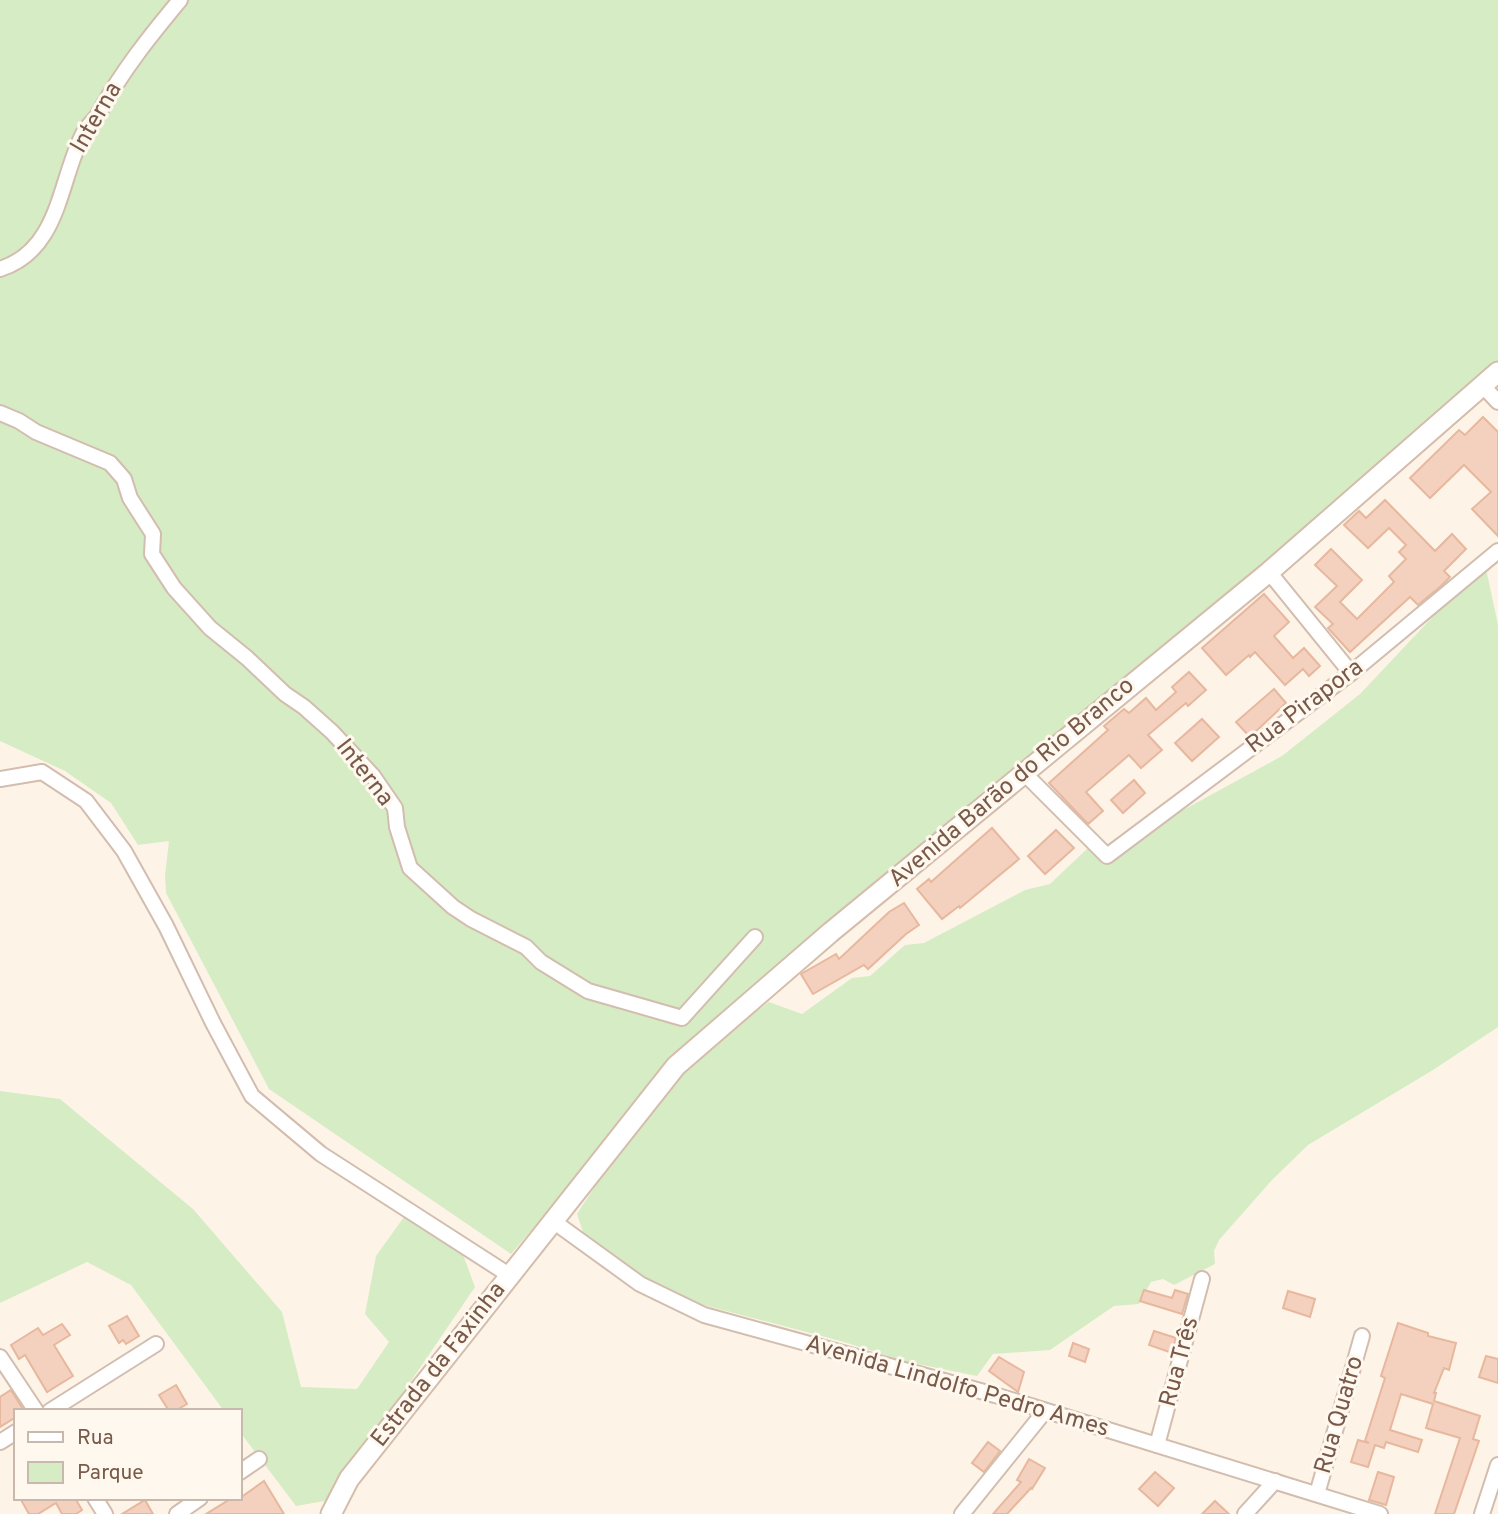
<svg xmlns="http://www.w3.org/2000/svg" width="1498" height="1514" font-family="Overpass,sans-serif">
<rect width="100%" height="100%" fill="#fdf4e7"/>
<g fill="#d6ecc5">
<path d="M0,0h1498v368l-824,694 -163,192 -242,-165 -103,-196 -1,-18 4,-34 -31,4 -27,-42 -46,-32 -65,-30z"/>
<path d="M1485,564l13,61v402l-65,43 -125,75 -36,35 -53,60 -5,11 1,13 -41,21 -11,-6 -12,3 -12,22 -25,2 -64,44 -57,4 -16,22 -74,-15 -59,-19 -163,-43 -62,-32 -34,-29 -8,-24c53,-81 111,-158 192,-212l33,12 50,-36 18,-2 35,-31 19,-2 101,-53 25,-6 40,-38 19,18 45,-38 128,-70 78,-62 81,-86 21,-37z"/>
<path d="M0,1091l60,8 133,110 89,103 19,75 56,2 32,-47 -24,-28 11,-58 28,-39 58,35 13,35 -145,213 -34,6 -56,-74v-21h-16l-93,-126 -44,-23 -87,41z"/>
</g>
<g fill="#f4d1be" stroke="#e7b79e" stroke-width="2">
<path d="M1483,417l15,15v104l-26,-27 19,-17 -27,-27 -34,33 -20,-20 49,-48 6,5z"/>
<path d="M1385,500l50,51 17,-17 14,15 -22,22 6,6 -9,9 -23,19 -8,-8 -60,55 -22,-24 5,-4 -18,-17 22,-21 -22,-21 16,-16 31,31 -22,22 17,17 37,-37 -5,-6 17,-17 -7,-7 7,-7 -17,-17 -21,20 -24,-23 15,-14 7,7z"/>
<path d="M1264,594l25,28 -15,14 19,22 11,-10 16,18 -11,10 -6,-7 -18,16 -30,-33 -5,5 -1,-2 -23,20 -24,-27z"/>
<path d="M1189,672l17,18 -18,16 -2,-3 -38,32 14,15 -21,18 -12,-13 -43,37 17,19 -15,13 -39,-41 59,-53 -4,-4 20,-17 5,4 17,-15 10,12 20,-18 -4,-5z"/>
<path d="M1274,689l12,14 -36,34 -14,-15z"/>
<path d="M1202,719l17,18 -27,24 -17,-18z"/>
<path d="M1134,780l11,13 -22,20 -12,-13z"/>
<path d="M992,828l27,31 -59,49 -1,-2 -17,13 -25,-30 12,-10 2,3z"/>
<path d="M1056,830l18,18 -29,26 -17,-18z"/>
<path d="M904,903l15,22 -13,9 -38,35 -4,-4 -51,29 -12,-20 35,-20 3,5 50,-47z"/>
<path d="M1144,1290l28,8 3,-8 13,4 -6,20 -42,-13z"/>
<path d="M1288,1291l27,8 -5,18 -27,-9z"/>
<path d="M127,1316l12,20 -13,8 -3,-4 -4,3 -10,-17z"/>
<path d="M1398,1323l30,10v3l28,7 -7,27 -5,-2 -10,25h2l-2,8 46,15 -7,23 6,2 -25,73h-19l25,-76 -34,-10 7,-24 -32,-10 -11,36 32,10 -4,12 -32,-10 -2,6 -9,-3 -7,22 -17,-5 7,-22 11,3 -4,-2 20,-63 -4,-2z"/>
<path d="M62,1324l8,11 -16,10 19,31 -26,16 -22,-37 -6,4 -8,-14 27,-17 5,7z"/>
<path d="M1154,1331l22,7 -4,15 -23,-8z"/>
<path d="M1073,1343l16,6 -4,13 -16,-6z"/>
<path d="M1486,1356l12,3v24l-19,-6z"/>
<path d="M999,1357l25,15 -6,20 -29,-21z"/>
<path d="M176,1385l11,19 -12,7h-6l-10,-16z"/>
<path d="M11,1390l13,21h-8v6l-16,10v-30z"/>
<path d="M988,1442l12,9 -16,21 -12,-9z"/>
<path d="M1029,1459l16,9 -13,21 -1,-1 -24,26h-14l28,-32 -4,-2z"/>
<path d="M1155,1472l19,16 -16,18 -19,-17z"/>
<path d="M1378,1472l16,5 -8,28 -17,-5z"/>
<path d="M264,1481l20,33h-78l26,-16h8z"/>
<path d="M20,1498h55l7,12 -6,4h-14l-6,-11 -18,11h-9z"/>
<path d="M145,1500l8,14h-31z"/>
<path d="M1215,1501l14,13h-27z"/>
</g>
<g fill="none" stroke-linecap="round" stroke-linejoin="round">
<defs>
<g id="street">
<path d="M0,269c60,-19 59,-88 83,-135 4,-8 12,-14 16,-21 23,-42 51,-77 81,-113"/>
<path d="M1482,385l16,17"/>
<path d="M0,413l19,8 17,11 74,31 14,16 6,19 23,36 -1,20 22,34 36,40 37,30 38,36 19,13 28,25 41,44 22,32 2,19 13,41 43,39 18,12 55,28 15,15 47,29 94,27 73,-81"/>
<path d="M1269,572l82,101"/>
<path d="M1025,774l82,82 244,-183 147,-122"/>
<path d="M0,779l42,-7 44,29 38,50 42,75 47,97 39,73 69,58 188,121"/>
<path d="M553,1221l87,63 64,31 291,80 385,119"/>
<path d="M0,1357l36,54"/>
<path d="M50,1411l106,-67"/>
<path d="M0,1442l16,-10"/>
<path d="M1157,1445l45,-166"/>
<path d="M240,1472l19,-13"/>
<path d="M1317,1494l45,-158"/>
<path d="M95,1498l10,16"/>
<path d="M177,1514l23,-16"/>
<path d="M962,1514l83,-103"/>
<path d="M1245,1514l30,-33"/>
<path d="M1482,1514l16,-49"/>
</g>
<path id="secondary" d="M331,1514l18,-35 327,-413 155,-134 438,-360 229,-200"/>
</defs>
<use href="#street" stroke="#d2bdaf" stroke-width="18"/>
<use href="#secondary" stroke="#d5bdac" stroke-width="23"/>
<use href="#street" stroke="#fff" stroke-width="14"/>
<use href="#secondary" stroke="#fff" stroke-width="19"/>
</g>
<g text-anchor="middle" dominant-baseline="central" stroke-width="6" stroke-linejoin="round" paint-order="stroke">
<g font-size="24" fill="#78594a" stroke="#fff8ee">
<text transform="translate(97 118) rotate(-60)">Interna</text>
<text transform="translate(1305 707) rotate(-37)">Rua Pirapora</text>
<text transform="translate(364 773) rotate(52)">Interna</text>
<text transform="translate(1012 783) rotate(-40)">Avenida Barão do Rio Branco</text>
<text transform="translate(1180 1362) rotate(-75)">Rua Três</text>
<text transform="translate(439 1365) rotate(-52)">Estrada da Faxinha</text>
<text transform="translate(957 1387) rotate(16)">Avenida Lindolfo Pedro Ames</text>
<text transform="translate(1340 1415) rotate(-74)">Rua Quatro</text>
</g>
</g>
<rect x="14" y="1409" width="228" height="91" fill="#fff8ee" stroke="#c9b8ac" stroke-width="2"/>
<rect x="28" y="1432" width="35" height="10" fill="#ffffff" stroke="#c9b8ac" stroke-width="2"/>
<text x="77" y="1444" font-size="21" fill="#78594a">Rua</text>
<rect x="28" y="1462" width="35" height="21" fill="#d6ecc5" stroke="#c9b8ac" stroke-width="2"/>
<text x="77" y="1479" font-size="21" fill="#78594a">Parque</text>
</svg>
